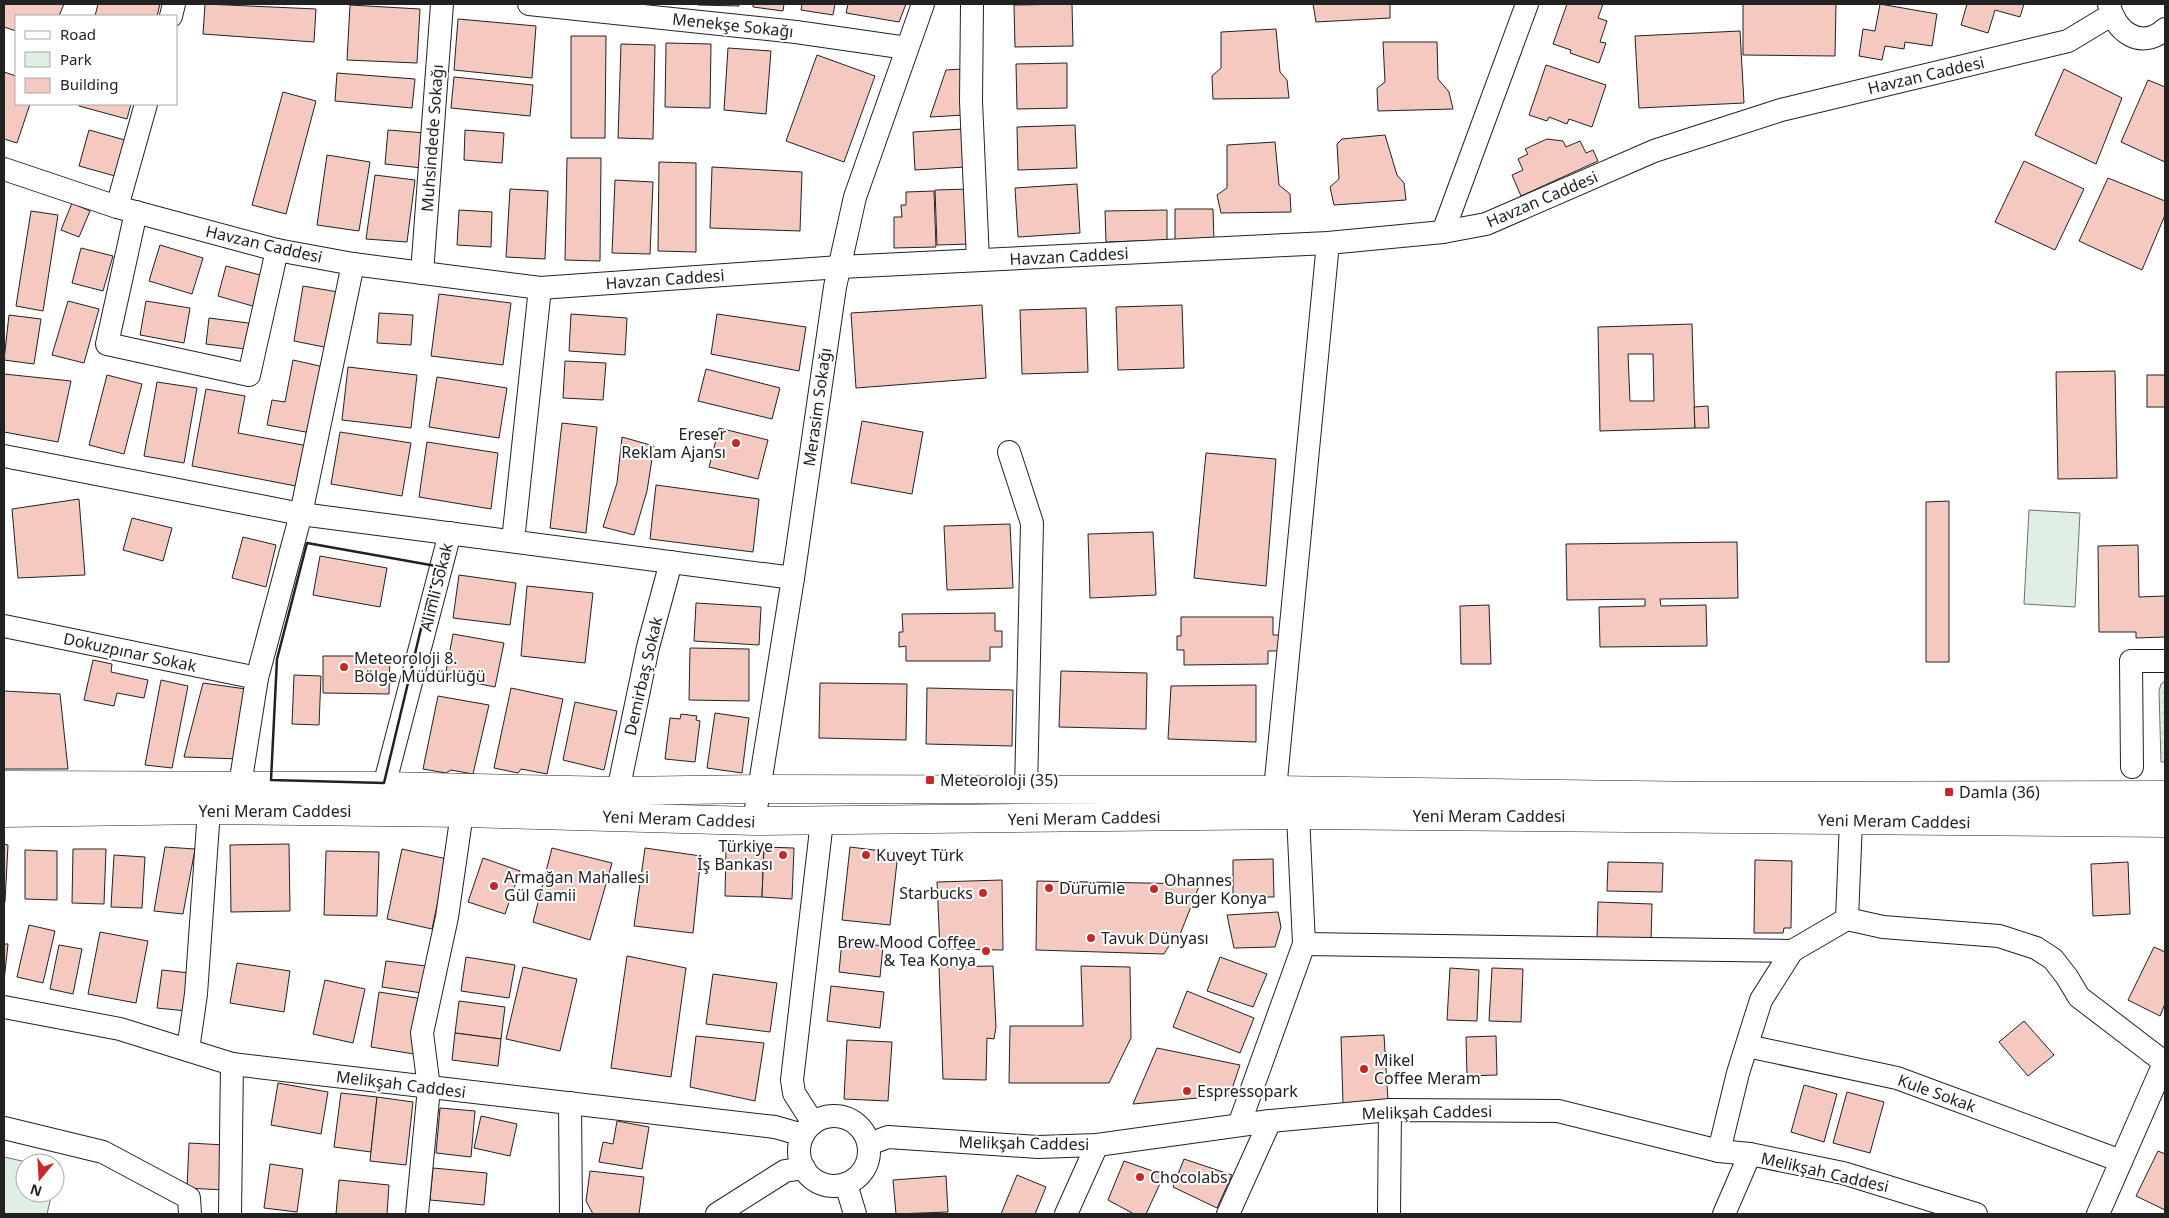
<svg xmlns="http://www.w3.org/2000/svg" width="2169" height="1218" font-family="'Noto Sans',sans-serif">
<defs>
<pattern id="grass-dots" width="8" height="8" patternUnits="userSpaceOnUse" patternTransform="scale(1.25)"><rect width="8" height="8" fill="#e0efe3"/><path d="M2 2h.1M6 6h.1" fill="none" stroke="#c0cdc2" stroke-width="1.8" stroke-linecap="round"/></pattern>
</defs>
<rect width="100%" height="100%" fill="#fff"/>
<path fill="url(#grass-dots)" stroke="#6f6f6f" d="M2165,681v81h-4l-2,-71 2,-7z"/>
<g fill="#e0efe3" stroke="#6f6f6f">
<path d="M2029,510l51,3 -5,94 -51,-3z"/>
<path d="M4,1157l27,6h-6v30h27l-5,21h-43z"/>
</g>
<g fill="#f3c9c0" stroke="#222" fill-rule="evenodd">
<path d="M4,4h60l-5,12h-43v15l-12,-4z"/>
<path d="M98,4h62l-3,12h-62z"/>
<path d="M205,4l111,5 -2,33 -111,-8z"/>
<path d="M698,4h41v2l-41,-1z"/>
<path d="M753,4h31l-1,7 -30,-4z"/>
<path d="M802,4h33l-2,11 -32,-5z"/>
<path d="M848,4h58l-7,18 -53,-9z"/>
<path d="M1072,4l1,42 -58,1 -1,-42z"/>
<path d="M1313,4h77v14l-74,4z"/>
<path d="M1567,4h36l-5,14 9,3 -7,21 6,1 -7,20 -29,-10 1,-3 -18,-6z"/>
<path d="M1743,4h93l-1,52 -92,-1z"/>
<path d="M1880,4l57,10 -5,32 -27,-4 -1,7 -19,-3 -3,14 -23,-4 4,-27 12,2z"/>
<path d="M1967,4h57l-4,13 -25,-7 -7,23 -27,-8z"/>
<path d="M350,5l70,4 -3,54 -70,-3z"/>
<path d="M458,19l78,7 -4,52 -78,-8z"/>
<path d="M1276,29l4,43 7,8 2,18 -76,1 -1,-23 9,-8v-36z"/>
<path d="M1740,31l4,72 -105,5 -4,-72z"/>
<path d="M571,36h35l-1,102h-34z"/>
<path d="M1383,42h54l1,37 11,13 4,17 -75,2 -1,-23 8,-6z"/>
<path d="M666,43l45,1 -1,64 -45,-1z"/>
<path d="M621,44l34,1 -2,94 -35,-1z"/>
<path d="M728,48l43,3 -5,63 -42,-4z"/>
<path d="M817,55l58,21 -31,86 -58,-21z"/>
<path d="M1067,63v45l-50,1 -1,-45z"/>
<path d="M1546,65l60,20 -14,42 -23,-8 -2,5 -18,-7 -2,4 -18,-6z"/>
<path d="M962,69l2,46 -34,2 16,-47z"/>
<path d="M2064,69l58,29 -26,66 -61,-29z"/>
<path d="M4,72l12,4v28h14l-13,39 -13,-4z"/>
<path d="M337,73l78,6 -3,29 -77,-7z"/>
<path d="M454,77l79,8 -3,31 -79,-8z"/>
<path d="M2148,80l17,7v75l-44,-20z"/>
<path d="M283,92l33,9 -30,113 -34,-9z"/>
<path d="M80,104h51l-4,15 -48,-13z"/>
<path d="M1075,125l2,43 -59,2 -1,-43z"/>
<path d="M963,129l2,38 -50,3 -2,-38z"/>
<path d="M89,130l36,10 -10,36 -36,-10z"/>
<path d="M388,130l38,3 -4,35 -37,-4z"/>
<path d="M465,130l39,3 -2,30 -38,-3z"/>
<path d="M1385,135l12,40 7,8 2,17 -72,5 -4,-18 9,-8 -2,-35 5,-5z"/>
<path d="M1547,139l16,2 3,6 14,-6 6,12 7,-3 5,11 -77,35 -9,-21 11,-5 -5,-11 10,-5 -3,-5z"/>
<path d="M1275,142l4,43 11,9 1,18 -70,1 -4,-18 10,-7v-43z"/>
<path d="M327,155l43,7 -11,69 -42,-6z"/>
<path d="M567,158h34l-1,103 -35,-1z"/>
<path d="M2024,161l60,28 -29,61 -60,-28z"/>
<path d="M659,162l37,1v89l-38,-1z"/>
<path d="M712,167l90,5 -2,59 -90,-3z"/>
<path d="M375,175l40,5 -8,62 -41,-3z"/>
<path d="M2108,178l57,23v14l-23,55 -63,-29z"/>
<path d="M615,180l38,2 -3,72 -38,-1z"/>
<path d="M1077,184l3,49 -62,4 -3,-49z"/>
<path d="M510,189l38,2 -3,68 -39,-2z"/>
<path d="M969,189l2,55 -34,1 -2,-55z"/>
<path d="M934,191l2,56 -42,1v-31h8l-1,-12h5v-13z"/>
<path d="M72,203l18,8 -11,26 -18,-7z"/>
<path d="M1175,209h38l1,32h-39z"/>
<path d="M459,210l33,2 -1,35 -34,-2z"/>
<path d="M1167,210v30l-61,2 -1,-31z"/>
<path d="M31,211l27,4 -15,96 -27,-5z"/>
<path d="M160,245l43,13 -11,36 -43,-13z"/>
<path d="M81,248l32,8 -10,35 -31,-8z"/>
<path d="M226,266l38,10 -8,31 -38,-11z"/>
<path d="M303,286l35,6 -9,56 -35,-7z"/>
<path d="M439,294l72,9 -8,62 -72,-9z"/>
<path d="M68,301l31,8 -15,54 -32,-8z"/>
<path d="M146,301l44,7 -6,35 -44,-8z"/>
<path d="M982,305l4,73 -130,10 -5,-75z"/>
<path d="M1182,305l2,63 -66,2 -2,-63z"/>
<path d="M1086,308l2,64 -66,2 -2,-64z"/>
<path d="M379,313l34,2 -2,30 -34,-2z"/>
<path d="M571,314l56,4 -2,37 -56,-4z"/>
<path d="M717,314l89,13 -7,44 -88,-17z"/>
<path d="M9,315l32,4 -7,45 -30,-4z"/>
<path d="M209,318l47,6 -3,26 -47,-6z"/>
<path d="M1692,324l3,104 -95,3 -2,-104zM1628,354h25l1,47h-24z"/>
<path d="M293,360l31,7 -13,66 -44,-8 5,-25 13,2z"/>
<path d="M565,361l41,2 -3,37 -40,-2z"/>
<path d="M348,367l69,8 -6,53 -69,-8z"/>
<path d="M706,369l74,19 -8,31 -74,-18z"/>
<path d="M2115,371l2,107 -59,1 -2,-107z"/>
<path d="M4,374l67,7 -13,61 -54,-10z"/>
<path d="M107,375l35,9 -18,70 -35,-9z"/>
<rect x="2147" y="375" width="18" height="32"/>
<path d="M437,377l70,11 -8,50 -70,-11z"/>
<path d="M157,382l40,6 -13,75 -40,-7z"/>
<path d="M206,389l39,7 -7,37 70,13 -7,41 -109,-21z"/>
<path d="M1708,406l1,22h-14l-1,-21z"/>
<path d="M862,421l61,11 -11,62 -61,-11z"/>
<path d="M562,423l35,4 -11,106 -36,-5z"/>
<path d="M719,428l49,12 -10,39 -49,-12z"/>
<path d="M340,432l71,11 -9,53 -71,-12z"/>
<path d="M622,437l32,9 -7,45 -13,44 -31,-8 14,-44z"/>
<path d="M427,442l71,11 -7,56 -72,-12z"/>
<path d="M1206,453l70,6 -10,127 -72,-8z"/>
<path d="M656,485l103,14 -6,53 -103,-13z"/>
<path d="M79,499l6,76 -67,3 -6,-69z"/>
<path d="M1949,501v161h-23v-160z"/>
<path d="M132,518l40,10 -9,33 -40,-11z"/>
<path d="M1010,524l3,64 -66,2 -3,-64z"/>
<path d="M1153,532l3,63 -66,3 -2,-64z"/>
<path d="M243,537l33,8 -10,42 -34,-9z"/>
<path d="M1737,542l1,56 -78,1 1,7 45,-1 1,41 -107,1 -1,-40 46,-1v-7l-78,1 -1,-56z"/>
<path d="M2138,545l1,52 26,-1v41l-29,1v-6h-37l-1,-86z"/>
<path d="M320,556l67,12 -7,39 -67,-12z"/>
<path d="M459,575l57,8 -6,42 -57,-7z"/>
<path d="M527,586l66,7 -8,70 -64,-7z"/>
<path d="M696,603l65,4 -2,38 -65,-4z"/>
<path d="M1489,605l2,59h-30l-1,-58z"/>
<path d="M995,613v18h7v16h-12v14h-84v-15l-7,1v-15h4l-1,-18z"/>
<path d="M1181,617h92v18h7v16h-12v13l-84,1v-15h-7v-14h4z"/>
<path d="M453,634l51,9 -9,44 -50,-10z"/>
<path d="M690,648l59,1v52l-60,-1z"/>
<path d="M323,656h67l-1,38 -66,-1z"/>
<path d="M93,660l19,4 -1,8 37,8 -4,18 -27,-5 -3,13 -30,-6z"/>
<path d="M1061,671l86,2 -1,56 -87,-2z"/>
<path d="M294,675l27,1 -2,49 -27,-1z"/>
<path d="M161,680l27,6 -16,82 -27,-3z"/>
<path d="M203,683l43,6 -7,70 -55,-2z"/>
<path d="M820,683l87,1 -1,56 -87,-2z"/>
<path d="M1256,685v57l-88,-3 3,-53z"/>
<path d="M511,688l52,11 -16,75 -26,-5 -3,4 -24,-5z"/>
<path d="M927,688l86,2 -1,56 -86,-2z"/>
<path d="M4,691l56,3 8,75h-64z"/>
<path d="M438,696l51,9 -16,69 -22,-4 -5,3 -23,-4z"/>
<path d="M575,702l42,9 -13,59 -41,-10z"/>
<path d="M715,713l34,5 -7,55 -35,-5z"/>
<path d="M681,714l16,2 -1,4 4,1 -5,41 -30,-3 5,-41 10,1z"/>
<path d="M4,844l4,1 -3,57h-1z"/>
<path d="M289,844l1,67 -59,1 -1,-67z"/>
<path d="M726,846l38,1 -2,50 -37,-1z"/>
<path d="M165,847l30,2 -12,65 -29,-3z"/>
<path d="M764,847l30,1 -2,51 -30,-2z"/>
<path d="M850,847l48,6 -8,72 -48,-5z"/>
<path d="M552,848l60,15 -22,77 -57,-18z"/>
<path d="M645,848l56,8 -8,77 -59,-7z"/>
<path d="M73,849h33l-2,55 -32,-1z"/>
<path d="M402,849l45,10 -15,70 -45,-10z"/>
<path d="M25,850l32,1v49l-32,-1z"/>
<path d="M326,851l53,1 -2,64 -53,-1z"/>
<path d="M114,855l31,2 -3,51 -31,-1z"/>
<path d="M483,858l37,13 -15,43 -37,-12z"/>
<path d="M1273,859l1,38h-41v-37z"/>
<path d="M1755,860l37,1 -1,67h-7l-1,5h-29z"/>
<path d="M1608,862l55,1 -1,29 -55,-1z"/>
<path d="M2128,862l2,52 -37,2 -2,-52z"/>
<path d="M1002,880l1,70 -63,-1 -3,-67z"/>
<path d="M1037,881l163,3 -23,58 -7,2 -6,10 -128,-4z"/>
<path d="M1598,902l54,2 -1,37 -54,-2z"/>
<path d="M1278,912l3,15 -6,20 -41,1 -7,-33z"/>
<path d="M29,925l26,6 -12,52 -26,-6z"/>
<path d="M100,932l48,9 -12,62 -48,-9z"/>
<path d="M842,941l41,5 -3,31 -41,-5z"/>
<path d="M4,944h4l-4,37z"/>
<path d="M59,945l23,4 -9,45 -23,-5z"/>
<path d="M2154,947l11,5v52l-5,12 -32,-16z"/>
<path d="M627,956l59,12 -15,109 -60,-9z"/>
<path d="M466,957l49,8 -6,33 -48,-7z"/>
<path d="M1220,957l47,17 -14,33 -46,-16z"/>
<path d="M386,961l40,5 -4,27 -40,-6z"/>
<path d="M237,963l53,8 -6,41 -54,-9z"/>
<path d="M993,966l3,61 -2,12 -7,-1 -1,42 -43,-1 -4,-112z"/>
<path d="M1081,966l49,1 1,71 -22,45h-100l1,-57h73z"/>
<path d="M523,967l54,12 -17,72 -54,-12z"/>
<path d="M1450,968l29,2 -2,51 -30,-1z"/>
<path d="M1492,968l31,1 -2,53 -32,-1z"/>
<path d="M162,970l28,3 -4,38 -29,-3z"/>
<path d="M713,974l64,9 -7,49 -64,-8z"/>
<path d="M325,980l40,9 -12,54 -40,-9z"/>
<path d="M831,986l53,6 -4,36 -53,-7z"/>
<path d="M1187,991l67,27 -14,35 -67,-26z"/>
<path d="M379,992l44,7 -9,55 -43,-7z"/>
<path d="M459,1001l46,6 -4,32 -46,-6z"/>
<path d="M2024,1021l30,34 -26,21 -29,-34z"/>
<path d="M455,1033l46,6 -3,27 -46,-6z"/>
<path d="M1384,1035l4,65 -45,4 -2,-67z"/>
<path d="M696,1036l68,7 -9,58 -65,-14z"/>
<path d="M1496,1036l1,39 -30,1 -1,-39z"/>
<path d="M847,1040l45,2 -4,59 -44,-2z"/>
<path d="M1157,1048l83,17 -10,30 -97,9z"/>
<path d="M278,1083l50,9 -7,42 -50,-9z"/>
<path d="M1804,1085l33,9 -13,48 -33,-10z"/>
<path d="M1847,1092l37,10 -14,51 -37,-10z"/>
<path d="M341,1093l36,4 -6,55 -37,-5z"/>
<path d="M377,1097l36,5 -7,63 -36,-4z"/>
<path d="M440,1108l35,3 -4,46 -35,-4z"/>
<path d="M481,1116l36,8 -7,32 -36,-8z"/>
<path d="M617,1121l32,6 -7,42 -43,-7 4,-20 10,2z"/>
<path d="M189,1143l36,2 -1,45 -37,-2z"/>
<path d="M2158,1151l7,3v56l-29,-14z"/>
<path d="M1184,1159l48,16 -15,33 -44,-21z"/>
<path d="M1124,1161l40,14 -18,39h-12l-26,-14z"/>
<path d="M270,1164l33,5 -6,43 -33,-4z"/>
<path d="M433,1168l54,5 -3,32 -54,-5z"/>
<path d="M590,1171l54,6 -5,37h-46l-7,-13z"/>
<path d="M1017,1175l29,12 -11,27h-34z"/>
<path d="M946,1176l2,36 -52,2 -3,-34z"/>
<path d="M339,1180l50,5 -2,29h-51z"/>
</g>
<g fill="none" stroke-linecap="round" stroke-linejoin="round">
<defs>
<g id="minor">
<path d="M529,4l267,28 111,16"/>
<path d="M972,4l-1,97 7,159"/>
<path d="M2109,4c5,27 32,47 56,25"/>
<path d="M171,16l3,-12"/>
<path d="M4,169l113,38 160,43 76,14 187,24 300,-21 488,-24 115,-11 43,-8 168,-73 127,-41 287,-69 43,-26"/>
<path d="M117,207l29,-103"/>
<path d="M136,212l-29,132 142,31 28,-125"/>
<path d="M1443,232l84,-228"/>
<path d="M422,273l20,-269"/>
<path d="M1009,452l23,71 -6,267"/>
<path d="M4,456l297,58 492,64"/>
<path d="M513,541l27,-253"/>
<path d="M4,626l253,52"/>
<path d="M2132,767l-1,-106h34"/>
<path d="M240,785l17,-107 44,-164 52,-250"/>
<path d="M384,786l66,-253"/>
<path d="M1275,790l53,-547"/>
<path d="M618,791l30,-144 23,-85"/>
<path d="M754,821l39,-243 42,-291 20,-90 68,-193"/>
<path d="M1847,919l36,8 116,9 37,12 17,11 14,18 12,20 85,65"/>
<path d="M1304,944l488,7"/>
<path d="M4,1007l116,22 112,35 543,63 28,8"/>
<path d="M1747,1046l150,32 224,83"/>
<path d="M188,1050l8,-56 13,-184"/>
<path d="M570,1103l1,111"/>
<circle cx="834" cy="1151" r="35"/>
<path d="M813,1123l-19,-30 -2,-13 30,-259"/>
<path d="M1239,1125l65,-181 -6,-129"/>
<path d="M4,1128l99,24 86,46 1,16"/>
<path d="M869,1144l19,-7 150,10 59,-2 173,-24 120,-11 168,1 161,40 31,3 93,19 133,41"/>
<path d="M1719,1151l19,-78 23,-73 31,-49 55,-32 4,-98"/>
<path d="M846,1184l9,30"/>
<path d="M230,1214l2,-150"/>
<path d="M417,1214l12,-126 -7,-55 25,-116 15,-104"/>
<path d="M717,1214l68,-43 19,-3"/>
<path d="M1066,1214l31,-69"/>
<path d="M1228,1214l42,-93"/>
<path d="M1389,1214l1,-104"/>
<path d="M1724,1214l26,-60"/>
<path d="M2098,1214l67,-153"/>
</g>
<g id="major">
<path d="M4,785l380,1 234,5 140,-2 517,1 433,6 457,-1"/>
<path d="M4,813l205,-3 253,3 292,8 544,-6 867,8"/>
</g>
</defs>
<use href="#minor" stroke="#222" stroke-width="24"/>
<use href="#major" stroke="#222" stroke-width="29"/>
<use href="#minor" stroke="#fff" stroke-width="22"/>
<use href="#major" stroke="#fff" stroke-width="28"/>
<path stroke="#222" stroke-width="2.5" d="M307,543l129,23 -52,217 -113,-3 6,-121z"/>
</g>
<g fill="#c62828" stroke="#fff" stroke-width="2">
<circle cx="736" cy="443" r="5"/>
<circle cx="344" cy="667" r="5"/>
<rect x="925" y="775" width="10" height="10" rx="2.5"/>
<rect x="1944" y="787" width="10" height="10" rx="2.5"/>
<circle cx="783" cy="855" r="5"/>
<circle cx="866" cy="855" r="5"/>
<circle cx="494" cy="886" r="5"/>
<circle cx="1049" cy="888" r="5"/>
<circle cx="1154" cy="889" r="5"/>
<circle cx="983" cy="893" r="5"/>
<circle cx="1091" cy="938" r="5"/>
<circle cx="986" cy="951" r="5"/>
<circle cx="1364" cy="1069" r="5"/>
<circle cx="1187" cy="1091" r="5"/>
<circle cx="1140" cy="1177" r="5"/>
</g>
<g text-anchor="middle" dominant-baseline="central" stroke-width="4" stroke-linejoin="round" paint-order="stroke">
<g font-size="16" fill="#222" stroke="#fff">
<text transform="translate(733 25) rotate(6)">Menekşe Sokağı</text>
<text transform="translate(1926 75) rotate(-13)">Havzan Caddesi</text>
<text transform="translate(432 138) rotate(-86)">Muhsindede Sokağı</text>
<text transform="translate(1542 199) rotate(-23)">Havzan Caddesi</text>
<text transform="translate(264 244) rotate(13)">Havzan Caddesi</text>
<text transform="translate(1069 256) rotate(-3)">Havzan Caddesi</text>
<text transform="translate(665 279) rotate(-4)">Havzan Caddesi</text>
<text transform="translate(817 407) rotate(-82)">Merasim Sokağı</text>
<text transform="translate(436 587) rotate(-76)">Alimli Sokak</text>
<text transform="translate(130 652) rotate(12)">Dokuzpınar Sokak</text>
<text transform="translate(643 676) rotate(-77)">Demirbaş Sokak</text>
<text x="275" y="811">Yeni Meram Caddesi</text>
<text x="1489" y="816">Yeni Meram Caddesi</text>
<text transform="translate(1084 818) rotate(-1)">Yeni Meram Caddesi</text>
<text transform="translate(679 819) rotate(2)">Yeni Meram Caddesi</text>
<text transform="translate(1894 821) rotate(1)">Yeni Meram Caddesi</text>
<text transform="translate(401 1084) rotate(7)">Melikşah Caddesi</text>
<text transform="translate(1937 1093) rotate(20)">Kule Sokak</text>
<text transform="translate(1427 1112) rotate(-1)">Melikşah Caddesi</text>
<text transform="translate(1024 1143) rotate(1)">Melikşah Caddesi</text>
<text transform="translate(1825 1172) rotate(13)">Melikşah Caddesi</text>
</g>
<g font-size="16" fill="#222" stroke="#fff" text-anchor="start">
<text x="726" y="434" text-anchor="end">Ereser<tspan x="726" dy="18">Reklam Ajansı</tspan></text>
<text x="354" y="658">Meteoroloji 8.<tspan x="354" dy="18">Bölge Müdürlüğü</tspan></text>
<text x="940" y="780">Meteoroloji (35)</text>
<text x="1959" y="792">Damla (36)</text>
<text x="773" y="846" text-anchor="end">Türkiye<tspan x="773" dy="18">İş Bankası</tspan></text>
<text x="876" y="855">Kuveyt Türk</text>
<text x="504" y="877">Armağan Mahallesi<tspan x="504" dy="18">Gül Camii</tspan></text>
<text x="1164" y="880">Ohannes<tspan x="1164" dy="18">Burger Konya</tspan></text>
<text x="1059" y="888">Dürümle</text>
<text x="973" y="893" text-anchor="end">Starbucks</text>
<text x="1101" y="938">Tavuk Dünyası</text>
<text x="976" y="942" text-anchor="end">Brew Mood Coffee<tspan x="976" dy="18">&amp; Tea Konya</tspan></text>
<text x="1374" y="1060">Mikel<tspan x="1374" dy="18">Coffee Meram</tspan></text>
<text x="1197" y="1091">Espressopark</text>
<text x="1150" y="1177">Chocolabs</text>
</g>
</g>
<rect width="2169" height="1218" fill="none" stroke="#222222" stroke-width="10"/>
<rect x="15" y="15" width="162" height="90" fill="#ffffff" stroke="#a7a7a7"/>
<rect x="25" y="31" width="25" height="8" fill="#ffffff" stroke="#a7a7a7"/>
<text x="60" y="40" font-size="15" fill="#222222">Road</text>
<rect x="25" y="52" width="25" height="15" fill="#e0efe3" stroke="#a7a7a7"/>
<text x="60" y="65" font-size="15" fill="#222222">Park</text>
<rect x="25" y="78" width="25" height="15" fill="#f3c9c0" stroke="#a7a7a7"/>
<text x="60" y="90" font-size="15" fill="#222222">Building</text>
<g transform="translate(40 1178) rotate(198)"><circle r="24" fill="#ffffff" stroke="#a7a7a7"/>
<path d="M0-4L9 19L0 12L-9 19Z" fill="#c62828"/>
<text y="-8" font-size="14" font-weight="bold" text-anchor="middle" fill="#222222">N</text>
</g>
</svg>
